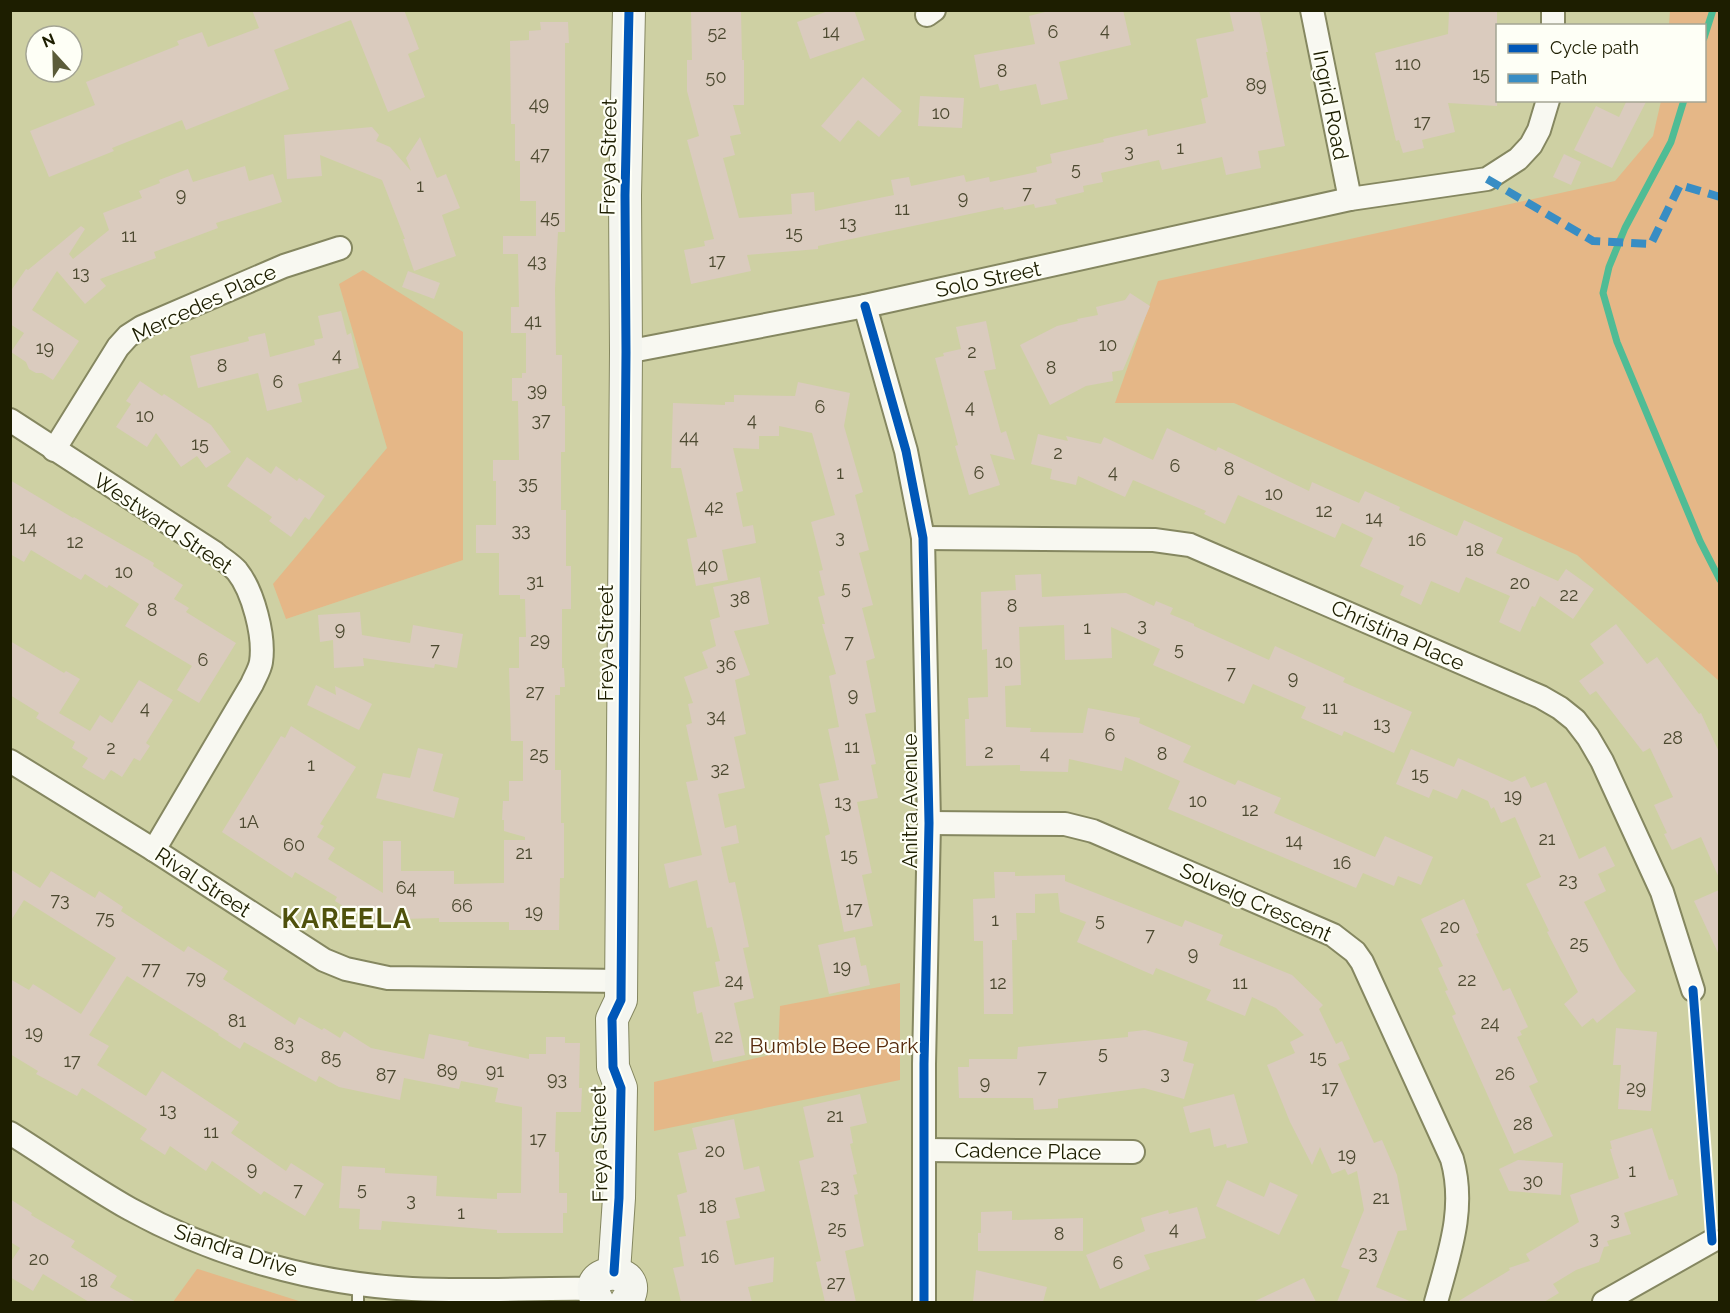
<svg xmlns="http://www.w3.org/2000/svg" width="1730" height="1313" font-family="Raleway,sans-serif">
<rect width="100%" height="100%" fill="#ced0a3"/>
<g fill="#e5b787">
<path d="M1670,11h49v670l-142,-126 -343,-152h-119l43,-122 457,-100 38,-45 8,-35 43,-1v-74l-35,-1z"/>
<path d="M363,270l100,62v228l-177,59 -13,-35 114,-136 -48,-164z"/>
<path d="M900,983v97l-246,51v-49l124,-29 2,-47z"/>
<path d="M197,1269h1l104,33h-129z"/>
</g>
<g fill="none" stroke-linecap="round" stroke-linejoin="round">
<g stroke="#4fbc95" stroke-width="7">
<path d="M1704,38l9,-28"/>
<path d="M1684,100l-13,42 -46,86 -16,39 -6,26 14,49 83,199 20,39"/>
</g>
</g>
<g fill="#dacbbe">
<path d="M252,10h152l15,39 -11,5 17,43 -37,15 -37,-92 -77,30 15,39 -103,41 -4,-10 -70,28 2,3 -65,26 -19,-46 65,-26 -9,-23 93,-37 -2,-4 25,-9 6,15 51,-19z"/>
<path d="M691,10h50l1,50h2v45h-11l8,29 -11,2 5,19 -12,3 16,60 53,-4 -1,-20 23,-2 1,19 79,-16 -3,-15 18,-3 2,9 53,-11 2,7 23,-5 1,5 47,-10 -1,-5 16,-4 -2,-9 54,-12 -1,-3 44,-10 1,7 58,-13 -5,-24 7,-2 -12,-58 38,-8 -5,-21h30l9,42h-2l19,94 -27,5 3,17 -35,7 -4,-18 -60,13 -3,-10 -58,13 2,9 -20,4 1,6 -29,7 2,5 -22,4 -1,-4 -30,6 -1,-3 -185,39v3l-71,6 4,16 -60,13 -7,-34 21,-4 -1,-5 10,-2 -27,-99 12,-4 -12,-45v-31h5z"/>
<path d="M831,10h23l11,30 -55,19 -13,-37z"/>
<path d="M1053,10h70l8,35 -72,17 9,37 -27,6 -5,-21 -36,7 -2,-7 -18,4 -6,-33 61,-11 -6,-28z"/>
<path d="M1462,10h35v96l-49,-3 7,29 -33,8 2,8 -21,5 -4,-13 -3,1 -21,-88 73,-19 1,-22h12z"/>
<path d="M540,22h28l1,21h-4v189h-7l-3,57 1,66h6v51h3v46h-4v58h5v56h5v43h-9v59h2l1,19h-5v8h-5v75h6v53h3v55h-4l-1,52h-50v-8h-70v-4l-38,1v3h-22l-23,-13 -3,3 -18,-11 2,-4 -42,-25 -3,6 -70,-46 59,-96 4,2 6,-12 65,41 -36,57 4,2 -7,11 18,11 -7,11 55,34v-52h18v30h53v13l50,-1v-43h21v-3l-21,-6v-11h-2l1,-19h6v-20h14v-40h-12l-2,-73h10v-31h7l-1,-38h-5v-4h-21v-42h-23v-28h20v-44h-3v-21h26l-1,-59h-6v-23h10v-5h4v-40h-15v-26h8l-1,-53h-15v-18h33v-35h-16v-40h-5v-37h-4l-1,-83 19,-1v-9l12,-1z"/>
<path d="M863,77l39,34 -23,26 -21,-17 -18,22 -19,-16z"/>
<path d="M920,96l44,2 -2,30 -44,-2z"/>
<path d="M1627,100h20l-35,68 -38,-18 22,-44 23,11z"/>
<path d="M372,127l7,8 -3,6 14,6 21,24 -5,-13 14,-21 17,41 9,-4 14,34 -18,7 14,41 -42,15 -11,-32h2l-23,-59 -62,-25 2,21 -35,3 -3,-44z"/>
<path d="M1564,154l17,8 -10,23 -18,-8z"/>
<path d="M245,166l4,15 24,-7 9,28 -66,21 2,5 -64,24 2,6 -56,21 6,7 -21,18 -28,-33 -25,39 47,31 -26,39 -11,-7h-6l-7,-4 -3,-7 -15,-10 13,-19 -14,-9v-32l16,-23 2,1 53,-44 4,3 -16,25 4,5 36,-29 -6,-17 39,-15 -3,-7 21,-8 -1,-3 29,-11 5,13z"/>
<path d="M408,271l32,12 -6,16 -32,-12z"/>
<path d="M1130,293l20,13 -27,64 -11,2 1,9 -27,5 -36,19 -30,-60 37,-19 21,-5 -1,-2 21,-4 -2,-8 29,-7z"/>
<path d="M341,311l6,24 4,-2 8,35 -61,16 4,18 -35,9 -9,-38 -60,15 -8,-32 59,-15 -1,-4 17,-4 5,24 45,-12 -1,-5 9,-2 -5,-22z"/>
<path d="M986,321l10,48 -12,2 17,62 5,-2 9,29 -25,-6 10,31 -31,10 -14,-49 3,-1 -23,-87 9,-2 -1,-3 18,-4 -5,-22z"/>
<path d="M140,381l22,15 2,-2 47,31 20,27 -25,16 -9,-12 -16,11 -25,-34 -9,14 -31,-20 15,-23 -5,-3z"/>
<path d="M798,382l52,11 -6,33 19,66 -8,3 14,55 -10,3 14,52 -11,3 13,50 -9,3 10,51 -11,2 11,50 -5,1 7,33 -21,4 15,71 -10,2 11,51 -29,6 -19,-96 5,-2 -11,-50 20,-4 -11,-51 11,-2 -10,-51 7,-2 -14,-50h3l-7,-27 7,-2 -6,-24 4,-1 -12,-48 24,-7 -23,-82 -33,-7v10h-20v13l-26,-1 10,43 -7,2 7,34 10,-2 3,18 -34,7 6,30 -32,6 -9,-47 10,-2 -16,-69h-10l2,-65 52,2v-3h9v-7l61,1z"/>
<path d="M1167,428l49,23 2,-4 91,44 3,-9 47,21 6,-12 35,16 -1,3 58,26 7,-16 39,18 -7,15 62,28 8,-12 28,20 -21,30 -33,-23 -5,11 -3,-1 -12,26 -21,-10 11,-26 -44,-19 -7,16 -28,-12 -10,24 -21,-10 4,-9 -44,-20 13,-28 -31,-15 -7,15 -97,-43 -13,29 -21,-10 2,-3 -73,-31 -8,17 -47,-21 -2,9 -26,-6 2,-10 -21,-5 7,-30 30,7 -2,-5 35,8 3,-7 49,23z"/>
<path d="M247,457l24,17 5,-8 21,15 2,-3 26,18 -16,24 -4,-3 -14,20 -22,-16 3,-4 -45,-31z"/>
<path d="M10,480l63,38 1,-1 80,46 -1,3 30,19 -9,14 15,9 -3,4 50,31 -37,60 -22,-13 15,-24 -67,-40 14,-22 -30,-19 -2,3 -22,-14 -4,6 -50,-30 -7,12 -14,-8z"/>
<path d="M1041,574l1,23 84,-4 28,13 2,-5 17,7 -3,6 24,10v2l75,34 6,-14 70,32 -2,4 69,30 -18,41 -50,-22 -2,5 -41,-18 5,-11 -53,-23 -9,20 -91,-39 7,-16 -49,-22 1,31 -47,2 -1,-35 -45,2 2,58 -16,1 1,41 25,1 -1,4 53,1 5,-25 52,10 -1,5 52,23 -8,16 52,23 3,-5 43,18 -7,15 101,44 10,-21 48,21 -12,28 -23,-9 -4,10 -31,-13 -7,15 -188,-79 12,-28 -55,-24 -3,14 -53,-12 -1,13 -48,-1v-6l-54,1 -1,-47h4l-1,-21 20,-1 -1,-48 -5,1 -1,-58 35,-2 -1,-15z"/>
<path d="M760,577l9,47 -35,7 16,44 -15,5 11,54 -12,3 11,51 -27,6 7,34 11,-3 3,18 -18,4 8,36 6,-1 14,65 -6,1 11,50 -20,5 11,52 -32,7 -11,-50 -5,2 -4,-22 27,-6 -5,-24 5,-1 -8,-34 -5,1 -10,-48 -28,8 -5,-24 38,-9 -16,-73 12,-2 -12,-55 6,-2 -4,-19 5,-1 -9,-26 24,-9 -6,-16 14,-6 -6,-26 10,-3 -7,-30z"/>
<path d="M360,612l2,23 48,8 3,-18 50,9 -6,34 -22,-4 -1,4 -71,-10 1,8 -30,2 -1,-28 -13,2 -2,-27z"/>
<path d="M1616,624l31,40 10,-7 42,57 2,-1 18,39v126l-18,-41 -29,13 -8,-16 3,-1 -13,-28 19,-8 -23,-49 -7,4 -47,-61 -6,4 -11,-14 25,-18 -14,-19z"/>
<path d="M10,641l54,32 2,-2 14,8 -21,34 31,18 10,-16 12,8 27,-43 34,20 -27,43 4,3 -10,15 -6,-3 -12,19 -11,-7 -7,10 -22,-13 6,-9 -16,-10 3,-6 -39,-24 3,-5 -29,-18z"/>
<path d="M316,685l20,10 -1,-9 37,18 -13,26 -52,-25z"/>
<path d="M418,748l25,6 -10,37 26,7 -5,20 -78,-20 7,-25 27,5z"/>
<path d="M1411,749l43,18 4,-9 54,24 13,-6 6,12 15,-6 33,77 26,-13 10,20 -17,8 8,17 -22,11 36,68 16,21 -39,32 -4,-5 -11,9 -18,-23 14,-12 -31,-60 2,-1 -23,-47 15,-7 -26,-60 -14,6 -7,-16 -3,2 -3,-8 -26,-12 -5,10 -24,-10 -4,9 -33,-14z"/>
<path d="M10,869l30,19 11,-17 44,27 4,-7 24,16 -2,4 63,41 4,-6 40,25 -5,8 72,46 4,-8 23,13 2,-2 16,10 4,-7 27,17 53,11 5,-25 40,8 -1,4 61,13v-5h17v-17h19v6h15l-1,45h3l-1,24h-25l-1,40h4v41h8v20h-4v20h-66v-3l-115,-9 -1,9 -22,-1 1,-20 -21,-1 3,-42 43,2v5l52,3 -1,20 61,3v-6h24l1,-86 -27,-5 3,-14 -37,-7 -2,8 -55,-11 -4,22 -61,-13 -20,-11 -3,6 -72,-40 -4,7 -22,-14 1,-1 -92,-58 -38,59 20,11 -12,19 49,31 16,-25 77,51 -8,11 55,38 5,-8 33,21 -19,32 -41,-25 -3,4 -49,-34 -6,10 -36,-25 -5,9 -25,-16 7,-10 -65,-41 -5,8 -41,-22 2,-3 -28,-17v-75l19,11 4,-6 48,30 35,-56 -92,-58 -14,22z"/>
<path d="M994,872h21v4l50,-1v6l117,46 3,-7 38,15 -4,10 73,30 31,30 -4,4 17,35 6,-3 8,18 -12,5 36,79 8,-3 15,35 10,55 -9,1 -22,56 36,15h-75l13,-32 -9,-3 23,-57 -7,-39 -9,4 -3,-6 -13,5 -12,-27 -8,18 -22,-43 -23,-57 28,-12 -5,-11 14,-7 -28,-27 -24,-11 -7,19 -39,-16 5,-10 -55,-22 -3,7 -76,-33 9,-20 -26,-10 -2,-19 -23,1v19h-19l1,27h-5l1,74h-29l-1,-73h-9l-1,-42 22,-1z"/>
<path d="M1719,890v65l-25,-54z"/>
<path d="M1464,899l15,34 -3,1 27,57 7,-3 18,39 -8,4 2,4 -5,2 21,45 -9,4 24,50 -39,18 -62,-138 4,-2 -11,-23 3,-1 -10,-22 5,-2 -22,-47z"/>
<path d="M855,937l6,29 5,-1 4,20 -41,9 -11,-49z"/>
<path d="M1616,1028l41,4 -6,79 -33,-2 3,-44h-8z"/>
<path d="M1145,1030l43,12 -5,19 11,3 -10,35 -40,-11 -86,11v9l-24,2 -1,-12h-74l-1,-31h11v-8h48l1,-12 110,-10v-5z"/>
<path d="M860,1094l7,29 -17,4 3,16 -3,1 7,30 -4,1 5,19 -4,1 10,51 -19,5 11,51h-31l-9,-40 5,-1 -22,-100 15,-4 -11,-50z"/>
<path d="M1234,1094l14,49 -21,5 -1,-4 -12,3 -4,-19 -20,5 -7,-26z"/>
<path d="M734,1119l10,51 15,-4 6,25 -30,7 5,20 -14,3 9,44 39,-8 -1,25 -25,5 4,15h-71l-8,-34 11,-2 -5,-29 7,-1 -9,-41 10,-3 -9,-39 19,-4 -5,-21z"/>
<path d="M1652,1128l17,52 4,-1 5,16 -54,18 7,21 -24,7 2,5 -5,1 -5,15 -23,8 -23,14 6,9 -15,9h-87l53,-32 -1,-2 21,-7 -4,-7 53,-32 -9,-27 49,-17 -9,-29h2l-2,-8z"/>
<path d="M1518,1160l45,3 -2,32 -52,-4 -10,-22z"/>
<path d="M1227,1180l37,17 6,-15 28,13 -19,40 -63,-29z"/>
<path d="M10,1199l22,14 -1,2 44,26 -4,6 46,29 -7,11 26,15h-47l-46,-28 -10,17 -23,-14v-14l10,-15 -8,-5 -2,2z"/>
<path d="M1197,1207l9,31 -62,17 6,14 -50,20 -14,-34 59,-24 -4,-13 27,-8 1,4z"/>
<path d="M1012,1211v9l71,-2v33h-105v-18h3v-21z"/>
<path d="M976,1270l71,17 -4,15h-70z"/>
<path d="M1304,1278l12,24h-63z"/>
</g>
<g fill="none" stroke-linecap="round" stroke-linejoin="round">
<defs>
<path id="lane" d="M358,1283v19"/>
<g id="street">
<path d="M1312,10l38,189"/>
<path d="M927,15l7,-5"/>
<path d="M1553,26v-16"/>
<path d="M865,306l41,145 17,87 6,285 -5,241v238"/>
<path d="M626,352l239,-46 485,-107 137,-20 31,-20 13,-14 8,-15 9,-30"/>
<path d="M10,420l205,133c7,6 16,11 22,18 16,20 28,65 24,91 -1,7 -6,15 -9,22l-98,166"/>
<path d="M54,450l64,-103 10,-11 14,-9 142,-61 56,-18"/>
<path d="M923,538l231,2 36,5 351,152 19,11 15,12 13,17 14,24 60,131 31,98"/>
<path d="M10,761l144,89 170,110 22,9 42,9 233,3"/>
<path d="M929,823l136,1 28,7 240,104 22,17 7,10 90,197c14,50 -3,95 -16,143"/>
<path d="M10,1133c40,25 79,53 120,76 85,47 185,75 282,80 61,3 122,-1 182,0"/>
<path d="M924,1150l209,2"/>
<path d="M1604,1302l108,-61"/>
</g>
<g id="secondary">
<path d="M614,1272l5,-74 2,-110 -8,-21 -1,-48 9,-19 5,-648 -1,-157 4,-185"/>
<path d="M598,1302c-23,-38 53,-37 28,0"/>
</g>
</defs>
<use href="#lane" stroke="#858760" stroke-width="14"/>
<use href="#street" stroke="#858760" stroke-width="26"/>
<use href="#secondary" stroke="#858760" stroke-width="34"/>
<use href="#lane" stroke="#f8f8f1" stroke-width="10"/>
<use href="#street" stroke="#f8f8f1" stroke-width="22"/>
<use href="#secondary" stroke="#f4f5ef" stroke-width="32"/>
<path stroke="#388dc4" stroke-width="8" stroke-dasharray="15 8" stroke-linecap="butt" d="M1487,179l106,62 58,3 29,-59 40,12"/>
<defs>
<g id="cycleway">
<path d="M865,306l41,145 17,87 6,285 -5,241v238"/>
<path d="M1693,990l19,251"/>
<path d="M614,1272l5,-74 2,-110 -8,-21 -1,-48 9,-19 5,-648 -1,-157 4,-185"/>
</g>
</defs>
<use href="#cycleway" stroke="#fefff6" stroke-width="13"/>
<use href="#cycleway" stroke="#0057b8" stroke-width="9"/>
</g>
<g text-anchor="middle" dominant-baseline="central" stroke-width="4.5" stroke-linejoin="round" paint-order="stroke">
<g font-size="18" fill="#4c4930">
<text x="1105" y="29">4</text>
<text x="831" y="31">14</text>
<text x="1053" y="31">6</text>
<text x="717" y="32">52</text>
<text x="1408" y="63">110</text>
<text x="1002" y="70">8</text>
<text x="1481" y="73">15</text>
<text x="716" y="76">50</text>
<text x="1256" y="84">89</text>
<text x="539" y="103">49</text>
<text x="941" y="112">10</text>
<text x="1422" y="121">17</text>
<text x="1180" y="147">1</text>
<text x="1129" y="150">3</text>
<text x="540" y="153">47</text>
<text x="1076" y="168">5</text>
<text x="420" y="185">1</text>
<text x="1027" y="192">7</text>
<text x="181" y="194">9</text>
<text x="963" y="197">9</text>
<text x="902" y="208">11</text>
<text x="550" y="216">45</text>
<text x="848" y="222">13</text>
<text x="794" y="232">15</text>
<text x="129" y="235">11</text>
<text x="537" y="260">43</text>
<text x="717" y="260">17</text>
<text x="81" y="272">13</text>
<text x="533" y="320">41</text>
<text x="1108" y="344">10</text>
<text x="45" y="347">19</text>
<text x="972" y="351">2</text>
<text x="337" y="354">4</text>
<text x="222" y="365">8</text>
<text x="1051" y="367">8</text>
<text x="278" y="381">6</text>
<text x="537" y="389">39</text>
<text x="820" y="406">6</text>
<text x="970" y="406">4</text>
<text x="145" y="415">10</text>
<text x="541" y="419">37</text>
<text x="752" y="419">4</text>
<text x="689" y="436">44</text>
<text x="200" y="443">15</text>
<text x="1058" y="452">2</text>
<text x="1175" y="465">6</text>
<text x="1229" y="468">8</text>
<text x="1113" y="471">4</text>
<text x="840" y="472">1</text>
<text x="979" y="472">6</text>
<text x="528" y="482">35</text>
<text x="1274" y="493">10</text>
<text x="714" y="506">42</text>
<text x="1324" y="510">12</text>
<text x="1374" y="517">14</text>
<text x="28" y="527">14</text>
<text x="521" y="529">33</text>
<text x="840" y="536">3</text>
<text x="1417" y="539">16</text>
<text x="75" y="541">12</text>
<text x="1475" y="549">18</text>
<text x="708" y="565">40</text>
<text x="124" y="571">10</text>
<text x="535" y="580">31</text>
<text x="1520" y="582">20</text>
<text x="846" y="587">5</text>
<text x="1569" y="594">22</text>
<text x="740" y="597">38</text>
<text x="1012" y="605">8</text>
<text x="152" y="609">8</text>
<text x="1142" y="624">3</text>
<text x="1087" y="627">1</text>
<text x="340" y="628">9</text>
<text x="540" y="639">29</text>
<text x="849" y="641">7</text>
<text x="1179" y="648">5</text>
<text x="435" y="649">7</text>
<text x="203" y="659">6</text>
<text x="1004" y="661">10</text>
<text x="726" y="663">36</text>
<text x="1231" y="672">7</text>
<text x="1293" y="677">9</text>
<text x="535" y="691">27</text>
<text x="853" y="694">9</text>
<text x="145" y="707">4</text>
<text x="1330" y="707">11</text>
<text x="716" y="715">34</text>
<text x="1382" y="723">13</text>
<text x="1110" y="734">6</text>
<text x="1673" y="737">28</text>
<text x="852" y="746">11</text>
<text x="111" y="747">2</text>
<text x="989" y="751">2</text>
<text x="1045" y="752">4</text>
<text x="539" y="753">25</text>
<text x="1162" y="753">8</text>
<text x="311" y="764">1</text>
<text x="720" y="768">32</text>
<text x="1420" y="773">15</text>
<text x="1513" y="795">19</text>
<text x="1198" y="800">10</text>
<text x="843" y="801">13</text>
<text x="1250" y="809">12</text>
<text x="249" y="821">1A</text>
<text x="1547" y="838">21</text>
<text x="1294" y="840">14</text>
<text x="294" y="844">60</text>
<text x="524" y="852">21</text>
<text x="849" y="854">15</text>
<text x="1342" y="862">16</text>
<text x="1568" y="879">23</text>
<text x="406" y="887">64</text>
<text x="60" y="899">73</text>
<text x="462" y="905">66</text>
<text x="854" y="908">17</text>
<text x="534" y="911">19</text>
<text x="105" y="917">75</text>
<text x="995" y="919">1</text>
<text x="1100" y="919">5</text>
<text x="1450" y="926">20</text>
<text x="1150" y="934">7</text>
<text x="1579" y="942">25</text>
<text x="1193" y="953">9</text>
<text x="842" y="966">19</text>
<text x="151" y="968">77</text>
<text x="196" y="977">79</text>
<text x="1467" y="979">22</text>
<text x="734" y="980">24</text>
<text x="998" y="982">12</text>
<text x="1240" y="982">11</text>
<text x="237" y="1020">81</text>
<text x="1490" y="1022">24</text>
<text x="34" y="1032">19</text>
<text x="724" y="1036">22</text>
<text x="284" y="1043">83</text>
<text x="1103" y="1052">5</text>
<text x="1318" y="1056">15</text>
<text x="331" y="1057">85</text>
<text x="72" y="1060">17</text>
<text x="447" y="1070">89</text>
<text x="495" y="1070">91</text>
<text x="1165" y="1072">3</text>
<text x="1505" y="1073">26</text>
<text x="386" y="1074">87</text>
<text x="1042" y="1076">7</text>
<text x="557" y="1078">93</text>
<text x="985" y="1082">9</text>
<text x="1330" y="1087">17</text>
<text x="1636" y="1087">29</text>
<text x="168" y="1109">13</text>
<text x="835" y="1115">21</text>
<text x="1523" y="1123">28</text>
<text x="211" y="1131">11</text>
<text x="538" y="1138">17</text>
<text x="715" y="1150">20</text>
<text x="1347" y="1154">19</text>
<text x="252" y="1168">9</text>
<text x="1632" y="1170">1</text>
<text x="1533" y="1180">30</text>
<text x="830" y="1185">23</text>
<text x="362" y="1188">5</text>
<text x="298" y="1189">7</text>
<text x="1381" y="1197">21</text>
<text x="411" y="1199">3</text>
<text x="708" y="1206">18</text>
<text x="461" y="1212">1</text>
<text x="1615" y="1218">3</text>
<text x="837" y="1227">25</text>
<text x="1174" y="1228">4</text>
<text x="1059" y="1233">8</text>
<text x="1594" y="1237">3</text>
<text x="1368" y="1252">23</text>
<text x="710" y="1256">16</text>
<text x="39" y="1258">20</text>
<text x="1118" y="1262">6</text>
<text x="89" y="1280">18</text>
<text x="836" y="1282">27</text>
</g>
<g font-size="21" fill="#1d1e00" stroke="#fefff6">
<text transform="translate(1331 105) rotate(79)">Ingrid Road</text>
<text transform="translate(608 157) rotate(-89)">Freya Street</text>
<text transform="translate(988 279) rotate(-12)">Solo Street</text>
<text transform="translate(204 303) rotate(-25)">Mercedes Place</text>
<text transform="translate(163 523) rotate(34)">Westward Street</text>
<text transform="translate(1398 635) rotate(24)">Christina Place</text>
<text transform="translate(605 643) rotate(-90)">Freya Street</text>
<text transform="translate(909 801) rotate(-90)">Anitra Avenue</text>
<text transform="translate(203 882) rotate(33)">Rival Street</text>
<text transform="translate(1256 902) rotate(24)">Solveig Crescent</text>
<text transform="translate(599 1144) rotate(-91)">Freya Street</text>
<text transform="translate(1028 1151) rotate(1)">Cadence Place</text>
<text transform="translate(236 1250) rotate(18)">Siandra Drive</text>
</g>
<g font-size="21" fill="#562a0b" stroke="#fefff6">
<text x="834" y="1045">Bumble Bee Park</text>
</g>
<g font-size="27" font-weight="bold" letter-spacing="1.5" fill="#4f510c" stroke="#fefff6">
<text x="347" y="918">KAREELA</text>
</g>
</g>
<rect width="1730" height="1313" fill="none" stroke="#1d1e00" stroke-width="24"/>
<rect x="1496" y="24" width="210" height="78" fill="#fefff6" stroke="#a4a594" stroke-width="1.5"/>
<rect x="1508" y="44" width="30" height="9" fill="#0057b8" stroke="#a4a594" stroke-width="1.5"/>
<text x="1550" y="54" font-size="18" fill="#1d1e00">Cycle path</text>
<rect x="1508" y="74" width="30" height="9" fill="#388dc4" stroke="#a4a594" stroke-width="1.5"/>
<text x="1550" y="84" font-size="18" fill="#1d1e00">Path</text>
<g transform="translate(54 54) rotate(338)"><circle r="28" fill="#fefff6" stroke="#a4a594" stroke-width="1.5"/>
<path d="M0-4.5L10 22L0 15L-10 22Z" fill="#5b5c39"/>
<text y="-9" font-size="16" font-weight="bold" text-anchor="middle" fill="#1d1e00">N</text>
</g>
</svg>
